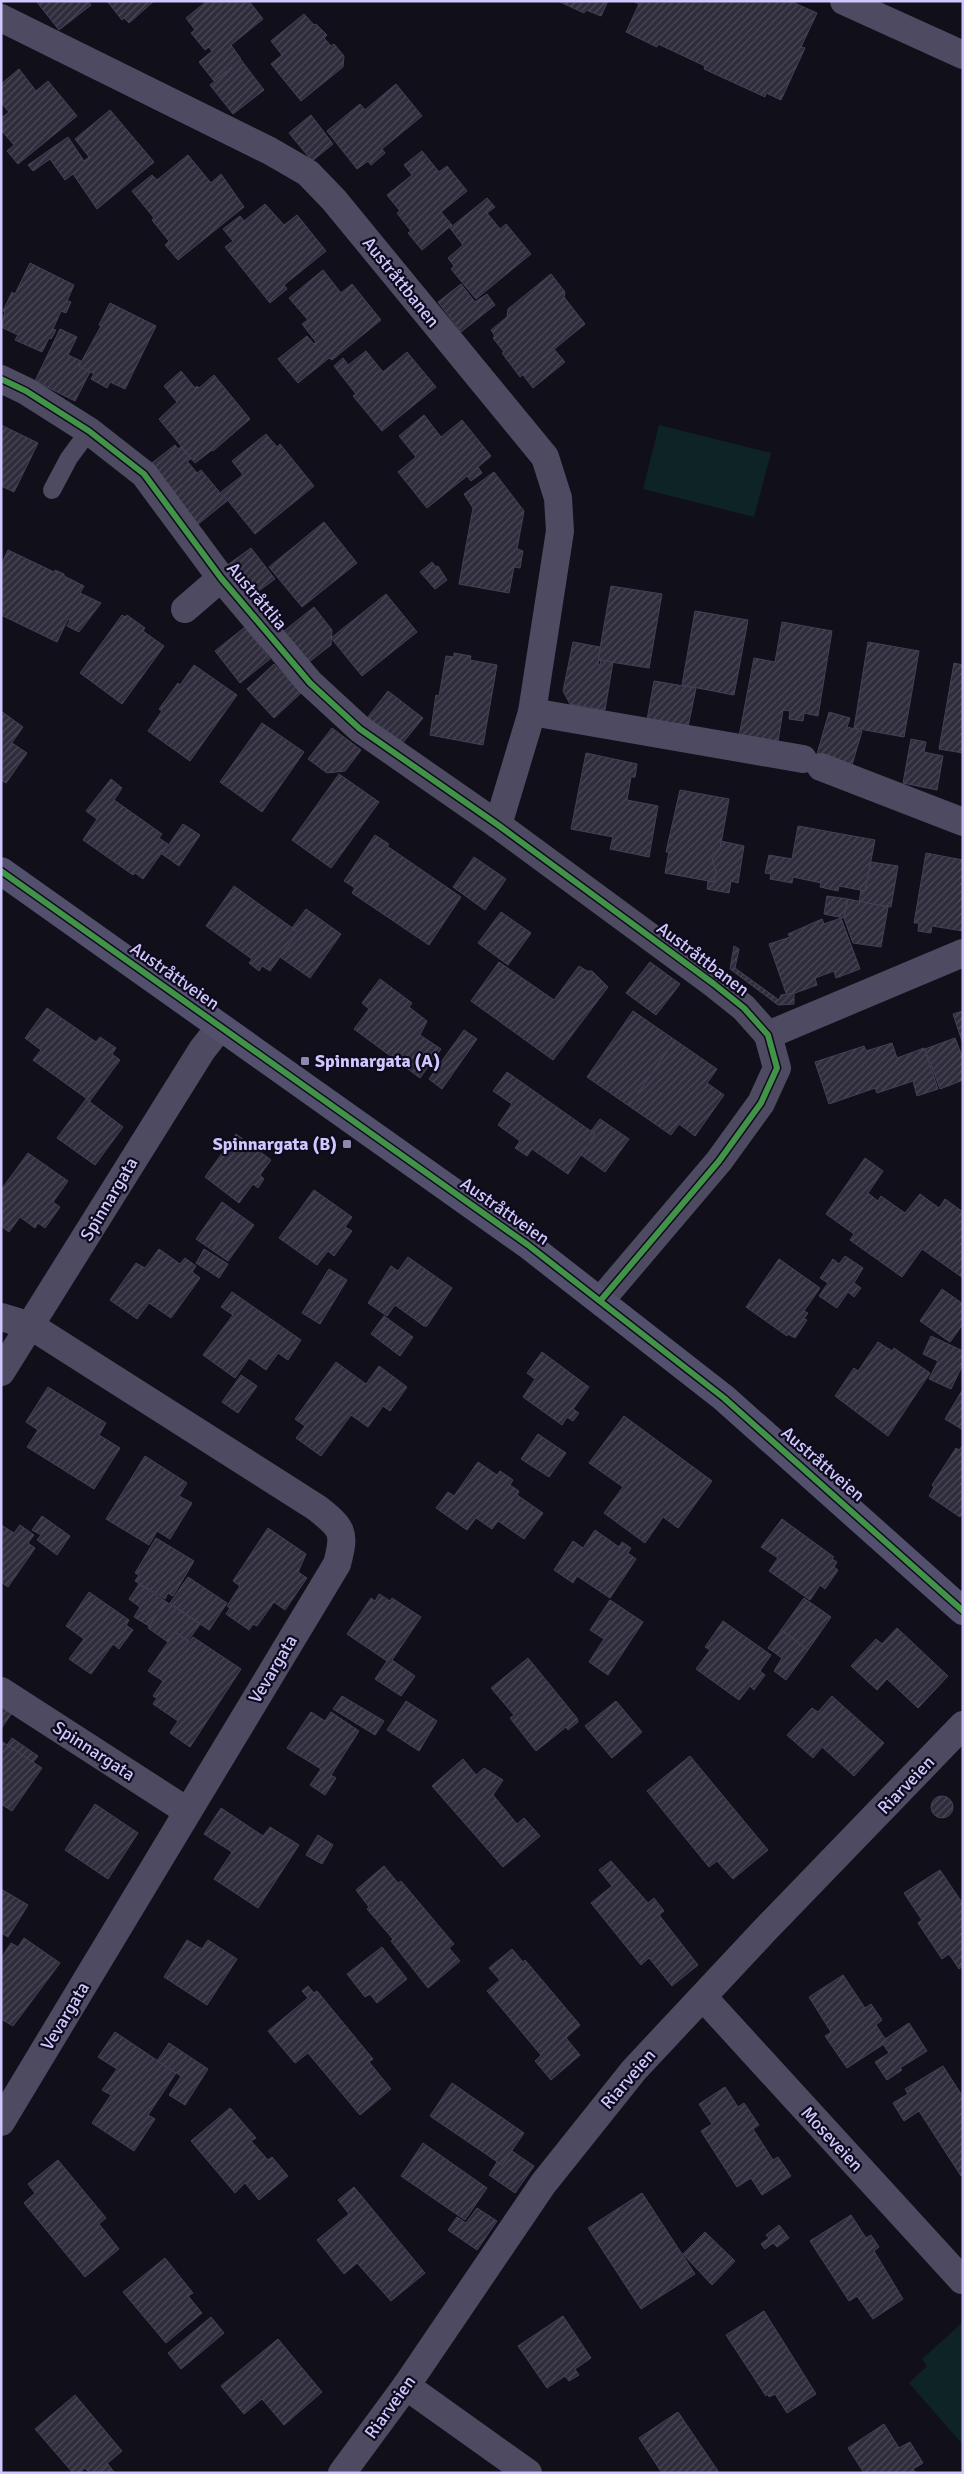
<svg xmlns="http://www.w3.org/2000/svg" width="964" height="2474" font-family="Signika,sans-serif">
<defs>
<pattern id="building-hatch" width="6" height="6" patternUnits="userSpaceOnUse" patternTransform="scale(1.25)"><rect width="6" height="6" fill="#2f2c3c"/><path d="M-1 1l2-2M0 6l6-6M5 7l2-2" fill="none" stroke="#4c4959"/></pattern>
</defs>
<rect width="100%" height="100%" fill="#110f19"/>
<g fill="#0e2325">
<path d="M659,425l112,28 -17,64 -111,-28z"/>
<path d="M963,2322v123l-54,-62 18,-17 -5,-7z"/>
</g>
<g fill="url(#building-hatch)" stroke="#454058">
<path d="M36,1h52l3,4 -32,25z"/>
<path d="M107,1h47l-25,22 -5,-5 -2,2z"/>
<path d="M207,1h42l14,18 -32,26 10,14 -27,22 -15,-19 13,-11 -3,-4 -4,3 -14,-17 4,-3 -9,-12z"/>
<path d="M558,1h50l-7,15 -15,-6 -2,3z"/>
<path d="M633,1h157l27,12 -16,34 4,1 -24,52 -15,-7 -1,4 -61,-28 1,-3 -47,-22 -1,3 -31,-15 13,-28z"/>
<path d="M304,14l10,11 2,-1 11,11 -3,3 7,8 3,-2 10,12 -1,11 -42,34 -30,-37 11,-9 -11,-14z"/>
<path d="M241,60l23,30 -31,24 -23,-29z"/>
<path d="M19,69l17,22 12,-10 29,35 -59,48 -11,-13 7,-6 -13,-15v-12l8,-6 -8,-9v-19z"/>
<path d="M396,84l26,32 -40,33 3,4 -14,12 -3,-4 -11,8 -30,-38 33,-27 5,6z"/>
<path d="M110,110l44,52 -57,47 -24,-35 -8,6 -15,-21 -17,12 -5,-6 40,-28 16,24 5,-4 -14,-18z"/>
<path d="M311,115l22,29 -21,17 -23,-28z"/>
<path d="M422,151l17,21 8,-6 20,25 -26,21 11,13 -30,25 -14,-17 3,-2 -14,-18 3,-2 -13,-16 25,-20 -8,-10z"/>
<path d="M188,155l23,28 10,-9 23,33 -66,53 -13,-15 4,-4 -17,-21 2,-2 -22,-27 20,-16 5,5z"/>
<path d="M487,198l8,9 -8,6 13,16 6,-5 25,30 -55,45 -25,-30 3,-3 -6,-8 15,-13 -13,-17z"/>
<path d="M265,204l19,21 13,-10 29,36 -42,34 3,4 -17,14 -45,-56 8,-6 -10,-12 17,-13 4,5z"/>
<path d="M30,263l44,22 -7,16 4,1 -5,11 -5,-2 -8,18 3,1 -5,9 -2,-1 -7,14 -27,-12 3,-5 -17,-8 4,-15 -2,-1 9,-19 3,2z"/>
<path d="M323,270l18,23 11,-9 29,36 -49,40 -3,-2 -31,25 -20,-24 29,-23 7,8 2,-2 -14,-18 6,-4 -19,-22z"/>
<path d="M551,274l14,18 -1,5 21,27 -65,53 -18,-24 2,-1 -11,-14 2,-2 -4,-6 16,-13 1,-8z"/>
<path d="M461,284l14,18 12,-8 8,11 -34,27 -23,-30z"/>
<path d="M110,303l46,23 -31,63 -15,-7 -3,6 -16,-9 3,-5 -15,-8 22,-40 -2,-1z"/>
<path d="M60,329l17,8 -9,18 13,6 -2,5 11,6 -15,29 -40,-20z"/>
<path d="M554,349l11,13 -32,26 -10,-13z"/>
<path d="M366,351l17,21 24,-20 29,35 -54,44 -29,-35 3,-2 -22,-28 9,-8 5,7z"/>
<path d="M181,371l14,17 2,-2 2,2 15,-13 36,44 -37,32 -1,-1 -17,13 -36,-44 18,-17 -13,-16z"/>
<path d="M424,415l17,22 21,-17 29,36 -13,11 4,6 -11,8 -4,-5 -40,32 -29,-36 18,-15 -17,-21z"/>
<path d="M1,425l37,18 -24,49 -13,-6z"/>
<path d="M266,434l11,13 3,-3 34,42 -59,48 -34,-42 22,-17 -11,-14z"/>
<path d="M175,445l3,4 3,-2 10,12 -4,2 10,12 -25,20 -24,-27z"/>
<path d="M201,470l26,31 -30,24 -25,-32z"/>
<path d="M494,472l30,39 -7,38 6,2 -3,17 -6,-1 -5,26 -50,-9 14,-76 -9,-14z"/>
<path d="M324,522l33,41 -55,44 -33,-40z"/>
<path d="M251,548l24,31 -26,19 -23,-32z"/>
<path d="M8,550l46,22 1,-2 9,4v2l20,10 -4,7 21,10 -22,29 -12,-6 3,-6 -2,-1 -11,23 -56,-27v-50z"/>
<path d="M432,562l4,5 2,-1 9,14 -12,9 -15,-17z"/>
<path d="M611,586l51,8 -13,74 -51,-8z"/>
<path d="M386,594l31,38 -55,44 -31,-38z"/>
<path d="M314,607l18,23 -1,15 -22,17 -25,-31z"/>
<path d="M695,611l53,9 -14,75 -52,-10z"/>
<path d="M122,615l3,2 2,-2 18,13 -2,3 21,15 -42,58 -42,-31z"/>
<path d="M782,622l50,9 -14,85 -14,-3 -1,8 -14,-2 1,-8 -7,-1 -5,32 -39,-6 15,-78 21,4z"/>
<path d="M245,627l25,32 -30,24 -25,-32z"/>
<path d="M573,642l27,5 -2,18h2l1,-5 12,2 -8,48 -35,-6 -7,-13z"/>
<path d="M868,642l51,9 -15,86 -50,-9z"/>
<path d="M454,653l17,3 -1,4 27,5 -14,80 -53,-10 6,-40 3,1 7,-40 8,1z"/>
<path d="M954,663l9,2v88l-24,-4z"/>
<path d="M274,664l27,29 -27,25 -27,-29z"/>
<path d="M194,665l43,30 -47,66 -42,-30 14,-20 -3,-2 19,-26 2,2z"/>
<path d="M654,681l42,7 -8,39 -41,-7z"/>
<path d="M388,691l35,27 -22,27 -34,-27z"/>
<path d="M1,711l22,16 -22,31z"/>
<path d="M829,712l21,6 -3,9 15,4 -10,34 -35,-11z"/>
<path d="M262,723l42,29 -42,60 -42,-30z"/>
<path d="M332,728l29,22 -16,21 -18,2 -19,-14z"/>
<path d="M911,739l15,3 -2,10 19,4 -6,34 -34,-7z"/>
<path d="M12,743l15,10 -21,30 -5,-3v-22z"/>
<path d="M586,753l51,11 -2,13h-4l-4,23 31,6 -9,51 -39,-8 3,-12 -42,-8z"/>
<path d="M339,774l40,28 -48,66 -39,-28z"/>
<path d="M111,779l11,9 -8,12 48,34 -3,4 9,6 -25,35 -8,-6 -2,2 -50,-35 14,-21 -11,-8z"/>
<path d="M680,790l49,9 -9,50 -8,10 4,12 -2,11 -49,-9 4,-21h-3z"/>
<path d="M183,824l17,11 -21,31 -17,-12z"/>
<path d="M798,826l77,14 -10,51 -26,-5 -1,5 -18,-4 1,-4 -28,-6 -1,6 -22,-4 1,-5 -6,-1 4,-18 23,4z"/>
<path d="M375,835l14,9 -2,2 74,51 -32,48 -77,-52 3,-5 -11,-7z"/>
<path d="M721,841l23,5 -6,37 -7,-2 -2,12 -22,-4 1,-8 6,1 2,-11 -4,-12 8,-10z"/>
<path d="M926,853l37,7v71l-31,-5 -1,7 -13,-2 1,-8h-5z"/>
<path d="M474,857l32,22 -21,31 -32,-23z"/>
<path d="M871,862l27,4 -7,41 -32,-5 2,-12 4,1z"/>
<path d="M234,886l64,46 -28,39 -8,-5 -3,5 -10,-8 3,-4 -46,-33z"/>
<path d="M827,896l21,3 -4,19 -20,-4z"/>
<path d="M848,899l40,8 -7,40 -28,-4 -9,-25z"/>
<path d="M306,909l35,25 -31,44 -30,-21 18,-25 -6,-4z"/>
<path d="M501,912l30,21 -23,32 -30,-22z"/>
<path d="M841,918l19,51 -24,9 -2,-7 -19,7 2,7 -30,11 -18,-52 21,-7 -2,-3 34,-15 2,5z"/>
<path d="M734,946l5,3 -4,19 44,32 2,-5 13,-2v11l-16,1 -48,-36z"/>
<path d="M499,962l55,38 25,-34 8,5h5l16,16 -55,73 -82,-59z"/>
<path d="M650,962l30,22 -24,31 -30,-22z"/>
<path d="M380,979l32,24 -3,4 18,14 -7,14 21,14 -21,29 -66,-49 15,-20 -7,-6z"/>
<path d="M47,1008l49,34 4,-5 16,11 -4,6 8,6 -30,41 -57,-41 8,-10 -16,-12z"/>
<path d="M633,1011l42,29 -46,66 -42,-29z"/>
<path d="M963,1011v33l-10,-30z"/>
<path d="M464,1030l13,9 -35,50 -13,-10z"/>
<path d="M955,1038l8,21v21l-23,9 -15,-40z"/>
<path d="M675,1040l42,29 -10,14 17,12 -29,41 -16,-12 -8,11 -42,-29z"/>
<path d="M892,1043l5,15 27,-10 14,41 -21,7 -4,-15 -36,12 -2,-5 -46,16 -14,-42 49,-16 2,5z"/>
<path d="M507,1072l88,62 -27,40 -36,-25 -5,7 -12,-8 5,-7 -22,-16 14,-21 -19,-13z"/>
<path d="M86,1099l37,28 -28,38 -38,-27z"/>
<path d="M600,1119l29,20 -24,33 -24,-17 14,-21 -4,-3z"/>
<path d="M236,1134l35,26 -11,15 4,4 -6,9 -5,-4 -14,19 -34,-26z"/>
<path d="M28,1153l40,28 -15,21 7,5 -15,21 -7,-5 -3,5 -15,-11 -11,15 -8,-6v-36z"/>
<path d="M865,1158l18,13 -15,22 10,8 3,-5 24,17 15,-19 19,14 6,-9 18,13v66l-41,-29 -20,28 -52,-37 4,-6 -28,-20z"/>
<path d="M314,1190l38,27 -7,10 7,4 -18,25 -6,-5 -11,14 -38,-27z"/>
<path d="M222,1202l15,11 -25,37 -16,-11z"/>
<path d="M237,1213l17,12 -26,36 -16,-11z"/>
<path d="M159,1249l21,15 5,-6 11,8 -4,6 8,6 -29,40 -22,-15 -12,16 -27,-19 26,-37 9,5z"/>
<path d="M204,1249l24,15 -9,14 -23,-15z"/>
<path d="M845,1256l18,12 -9,15 7,5 -7,9 -6,-5 -11,16 -18,-12 9,-13 -8,-5 13,-19 6,5z"/>
<path d="M408,1257l44,31 -25,38h-3l-29,-21 -8,11 -19,-13 23,-37 7,5z"/>
<path d="M779,1259l41,29 -16,23 4,2 -4,6 3,1 -12,18 -7,-4 -1,2 -41,-29z"/>
<path d="M329,1269l18,11 -27,44 -18,-11z"/>
<path d="M942,1289l21,15v20l-13,18 -30,-21z"/>
<path d="M232,1292l69,48 -13,20 -10,-7 -12,17 -17,-12 -14,20 -32,-23 30,-40 -12,-8z"/>
<path d="M384,1316l29,21 -13,19 -29,-22z"/>
<path d="M931,1336l32,15v13l-12,25 -22,-10 9,-18 -15,-7z"/>
<path d="M878,1342l14,9 2,-3 36,25 -42,63 -53,-40 19,-28 4,3z"/>
<path d="M542,1352l47,35 -16,22 6,4 -6,8 -6,-4 -5,8 -39,-28 12,-18 -8,-6z"/>
<path d="M336,1362l30,22 13,-18 28,21 -17,24 -7,-5 -15,21 -17,-12 -30,41 -25,-18 9,-12 -10,-7z"/>
<path d="M241,1375l16,11 -19,27 -16,-11z"/>
<path d="M48,1387l58,36 -7,12 21,13 -26,41 -67,-42 11,-17 -12,-8z"/>
<path d="M963,1389v41l-18,-11z"/>
<path d="M624,1416l88,65 -34,47 -15,-11 -18,26 -41,-30 19,-26 -34,-24z"/>
<path d="M538,1434l28,19 -17,24 -28,-18z"/>
<path d="M963,1445v68l-3,4 -31,-21 5,-9 -2,-2 24,-37 3,2z"/>
<path d="M145,1456l42,27 -8,13 13,7 -22,36 -13,-8 -8,14 -43,-26z"/>
<path d="M478,1462l19,13 3,-4 13,9 -3,5 9,6 -2,4 26,18 -19,26 -26,-18 -6,8 -16,-11 -9,12 -31,-22 12,-16 6,4z"/>
<path d="M42,1516l28,20 -13,19 -20,-15 4,-5 -9,-5z"/>
<path d="M782,1519l52,38 -2,2 5,3 -3,5 4,3 -13,19 -5,-4 -10,15 -41,-29 9,-13 -17,-11z"/>
<path d="M1,1525l13,8 6,-8 14,10 -6,8 7,5 -27,39 -7,-5z"/>
<path d="M268,1528l38,26 -8,18 9,6 -22,32 -11,-8 -17,24 -4,-2 -4,6 -23,-16 4,-6 -3,-2 13,-20 -7,-5z"/>
<path d="M595,1530l24,17 3,-5 9,6 -3,5 8,6 -26,39 -33,-22 -4,7 -19,-13 19,-29 10,7z"/>
<path d="M156,1538l38,23 -21,35 -5,-3 -3,6 -30,-18 4,-6 -4,-2z"/>
<path d="M188,1577l39,26 -18,27 -39,-27z"/>
<path d="M139,1584l26,17 -16,25 -15,-9 6,-10 -11,-8z"/>
<path d="M89,1592l40,28 -3,5 7,5 -14,19 -6,-5 -22,30 -22,-15 15,-20 -18,-13z"/>
<path d="M379,1594l11,7 2,-3 29,19 -29,43 23,16 -14,20 -26,-17 12,-18 -40,-27 24,-36 4,3z"/>
<path d="M804,1598l27,19 -23,33 -27,-20z"/>
<path d="M610,1600l33,22 -35,53 -19,-13 15,-23 -14,-9z"/>
<path d="M165,1601l35,23 -12,17 -13,-9 -7,10 -20,-14z"/>
<path d="M723,1621l48,34 -11,16 5,4 -11,15 -4,-4 -11,14 -43,-31 14,-19 -5,-3z"/>
<path d="M897,1628l51,48 -30,32 -31,-29 -10,11 -26,-24 25,-27 6,5z"/>
<path d="M781,1630l27,20 -22,30 -12,-9 8,-13 -14,-10z"/>
<path d="M175,1632l14,10 4,-5 48,32 -51,78 -20,-14 8,-12 -25,-17 4,-6 -4,-2 10,-15 -15,-10z"/>
<path d="M528,1658l49,60 1,4 -10,8 -2,-3 -30,24 -26,-33 4,-3 -23,-27z"/>
<path d="M342,1696l42,25 -9,14 -42,-26z"/>
<path d="M832,1696l52,47 -30,33 -32,-29 -9,11 -26,-23 25,-27 6,4z"/>
<path d="M1,1701l13,9 -13,19z"/>
<path d="M406,1701l31,20 -18,30 -32,-21z"/>
<path d="M616,1701l26,31 -30,26 -27,-32z"/>
<path d="M311,1712l14,9 6,-9 28,19 -28,44 5,3 -11,17 -15,-10 11,-16 -34,-21z"/>
<path d="M12,1738l26,18 -5,6 -26,-17z"/>
<path d="M1,1741l41,27 -30,43 -11,-7z"/>
<path d="M690,1756l78,94 -35,29 -16,-18 -8,6 -62,-76z"/>
<path d="M463,1759l13,16 8,-7 19,12 -10,15 24,29 7,-6 16,18 -37,31 -71,-81z"/>
<circle cx="942" cy="1807" r="11"/>
<path d="M95,1804l43,29 -30,46 -43,-29z"/>
<path d="M221,1808l42,28 7,-9 29,18 -41,63 -44,-29 18,-27 -28,-18z"/>
<path d="M318,1835l15,10 -11,19 -16,-9z"/>
<path d="M611,1861l37,42 6,-5 10,13 -5,4 39,50 -26,21 -23,-28 -8,7 -50,-62 21,-17 -13,-16z"/>
<path d="M384,1866l14,17 3,-2 53,63 -5,4 11,13 -32,27 -37,-47 2,-2 -26,-30 2,-2 -13,-17z"/>
<path d="M940,1870l23,34v62l-4,3 -10,-15 -7,5 -24,-36 4,-3 -18,-27z"/>
<path d="M1,1889l27,16 -20,32 -7,-4z"/>
<path d="M24,1938l36,25 -47,63 -12,-7v-61l10,-15 7,4z"/>
<path d="M187,1940l15,9 6,-9 29,19 -30,46 -43,-28z"/>
<path d="M382,1947l25,32 -30,24 -7,-9 -5,3 -18,-23z"/>
<path d="M512,1949l11,13 2,-2 55,65 -14,13 14,17 -29,25 -16,-19 6,-6 -54,-64 13,-11 -11,-12z"/>
<path d="M843,1975l22,33 6,-4 11,16 -6,5 11,17 -40,26 -22,-32 6,-4 -22,-35z"/>
<path d="M308,1986l6,7 3,-2 56,68 -4,3 22,27 -31,26 -52,-62 -13,10 -27,-32 40,-33 -6,-7z"/>
<path d="M909,2023l18,28 -27,17 2,2 -15,10 -12,-18 14,-9 -6,-9 4,-2 -2,-3z"/>
<path d="M115,2032l61,41 -28,42 7,4 -21,32 -42,-28 19,-28 -9,-5 15,-21 -19,-12z"/>
<path d="M169,2043l39,26 -23,36 -16,-10 12,-19 -24,-15z"/>
<path d="M943,2066l20,31v78l-2,1 -42,-65 -15,10 -11,-18 15,-9 -3,-5z"/>
<path d="M452,2083l72,50 -22,32 -72,-49z"/>
<path d="M725,2087l13,20 6,-4 15,22 -6,4 20,31 5,-3 13,19 -29,19 -11,-17 -14,9 -36,-56 11,-7 -13,-20z"/>
<path d="M230,2108l26,30 -5,3 17,19 4,-3 16,19 -29,24 -14,-17 -10,10 -44,-52z"/>
<path d="M423,2143l64,45 -22,32 -64,-44z"/>
<path d="M512,2151l22,15 -19,27 -26,-18 8,-13 5,3z"/>
<path d="M58,2160l48,58 -7,6 20,25 -34,28 -61,-74 11,-10 -7,-9z"/>
<path d="M354,2187l71,86 -34,28 -34,-38 -13,11 -27,-34 32,-26 -11,-14z"/>
<path d="M642,2193l53,81 -54,35 -53,-81z"/>
<path d="M477,2208l20,13 -20,29 -29,-20 9,-13 9,6z"/>
<path d="M851,2215l15,23 5,-3 8,12 -5,4 29,48 -30,20 -16,-23 -8,5 -39,-60z"/>
<path d="M779,2225l10,13 -12,9 -4,-4 -8,6 -4,-5 8,-6 -3,-3z"/>
<path d="M705,2232l30,29 -23,24 -29,-31z"/>
<path d="M165,2258l28,35 -5,3 14,17 -36,30 -43,-51z"/>
<path d="M764,2311l52,83 -29,19 -12,-19 -6,3 -1,-3 -2,2 -40,-61z"/>
<path d="M563,2316l28,42 -16,11 4,6 -10,6 -4,-5 -18,12 -29,-42z"/>
<path d="M211,2317l13,16 -43,36 -13,-16z"/>
<path d="M278,2339l44,53 -38,33 -22,-26 -18,15 -23,-28z"/>
<path d="M75,2395l47,56 -26,22h-6l-5,-5 -6,5h-6l-38,-44z"/>
<path d="M678,2412l40,59v2h-56l-23,-35z"/>
<path d="M884,2424l15,24 11,-6 13,21 -10,6 3,4h-52l-16,-25z"/>
<path d="M107,2463l8,10h-19z"/>
</g>
<g fill="none" stroke-linecap="round" stroke-linejoin="round">
<path stroke="#4d4a62" stroke-width="18" d="M52,490l17,-32 20,-27"/>
<g stroke="#4d4a62" stroke-width="28">
<path d="M844,1l119,54"/>
<path d="M1,18l269,133 38,22 26,27 211,257 13,41 2,33 -28,181 -34,113"/>
<path d="M1,379l25,12 63,40 55,43 77,104 89,105 50,46 138,96 216,159 30,24 24,27 9,33 -16,35 -42,58 -118,139"/>
<path d="M185,609l36,-31"/>
<path d="M532,712l271,47"/>
<path d="M821,767l142,55"/>
<path d="M768,1035l195,-82"/>
<path d="M1,1317l30,9 286,182c25,20 29,23 20,56l-336,558"/>
<path d="M1,1372l201,-322 18,-23"/>
<path d="M1,1691l186,120"/>
<path d="M703,1997l259,283"/>
<path d="M406,2386l122,87"/>
<path d="M342,2473l64,-87 137,-202 91,-114 130,-139 199,-206"/>
</g>
<path stroke="#52506d" stroke-width="28" d="M1,871l527,374 196,153 239,213"/>
<defs>
<g id="cycleway">
<path d="M1,379l25,12 63,40 55,43 77,104 89,105 50,46 138,96 216,159 30,24 24,27 9,33 -16,35 -42,58 -118,139"/>
<path d="M1,871l527,374 196,153 239,213"/>
</g>
</defs>
<use href="#cycleway" stroke="#0f0b1d" stroke-width="9"/>
<use href="#cycleway" stroke="#419447" stroke-width="6"/>
</g>
<g fill="#8e87ae" stroke="#0f0b1d" stroke-width="2">
<rect x="300" y="1056" width="10" height="10" rx="2.5"/>
<rect x="342" y="1139" width="10" height="10" rx="2.5"/>
</g>
<g text-anchor="middle" dominant-baseline="central" stroke-width="4.5" stroke-linejoin="round" paint-order="stroke">
<g font-size="18" fill="#d1c7ff" stroke="#0f0b1d">
<text transform="translate(401 282) rotate(51)">Austråttbanen</text>
<text transform="translate(257 596) rotate(50)">Austråttlia</text>
<text transform="translate(703 959) rotate(37)">Austråttbanen</text>
<text transform="translate(175 976) rotate(35)">Austråttveien</text>
<text transform="translate(109 1199) rotate(-59)">Spinnargata</text>
<text transform="translate(505 1211) rotate(35)">Austråttveien</text>
<text transform="translate(823 1464) rotate(41)">Austråttveien</text>
<text transform="translate(273 1669) rotate(-59)">Vevargata</text>
<text transform="translate(94 1751) rotate(33)">Spinnargata</text>
<text transform="translate(906 1785) rotate(-46)">Riarveien</text>
<text transform="translate(65 2016) rotate(-59)">Vevargata</text>
<text transform="translate(628 2079) rotate(-49)">Riarveien</text>
<text transform="translate(832 2139) rotate(47)">Moseveien</text>
<text transform="translate(390 2407) rotate(-54)">Riarveien</text>
</g>
<g font-size="18" font-weight="bold" fill="#d1c7ff" stroke="#0f0b1d" text-anchor="start">
<text x="315" y="1061">Spinnargata (A)</text>
<text x="337" y="1144" text-anchor="end">Spinnargata (B)</text>
</g>
</g>
<rect width="964" height="2474" fill="none" stroke="#d1c7ff" stroke-width="5"/>
</svg>
